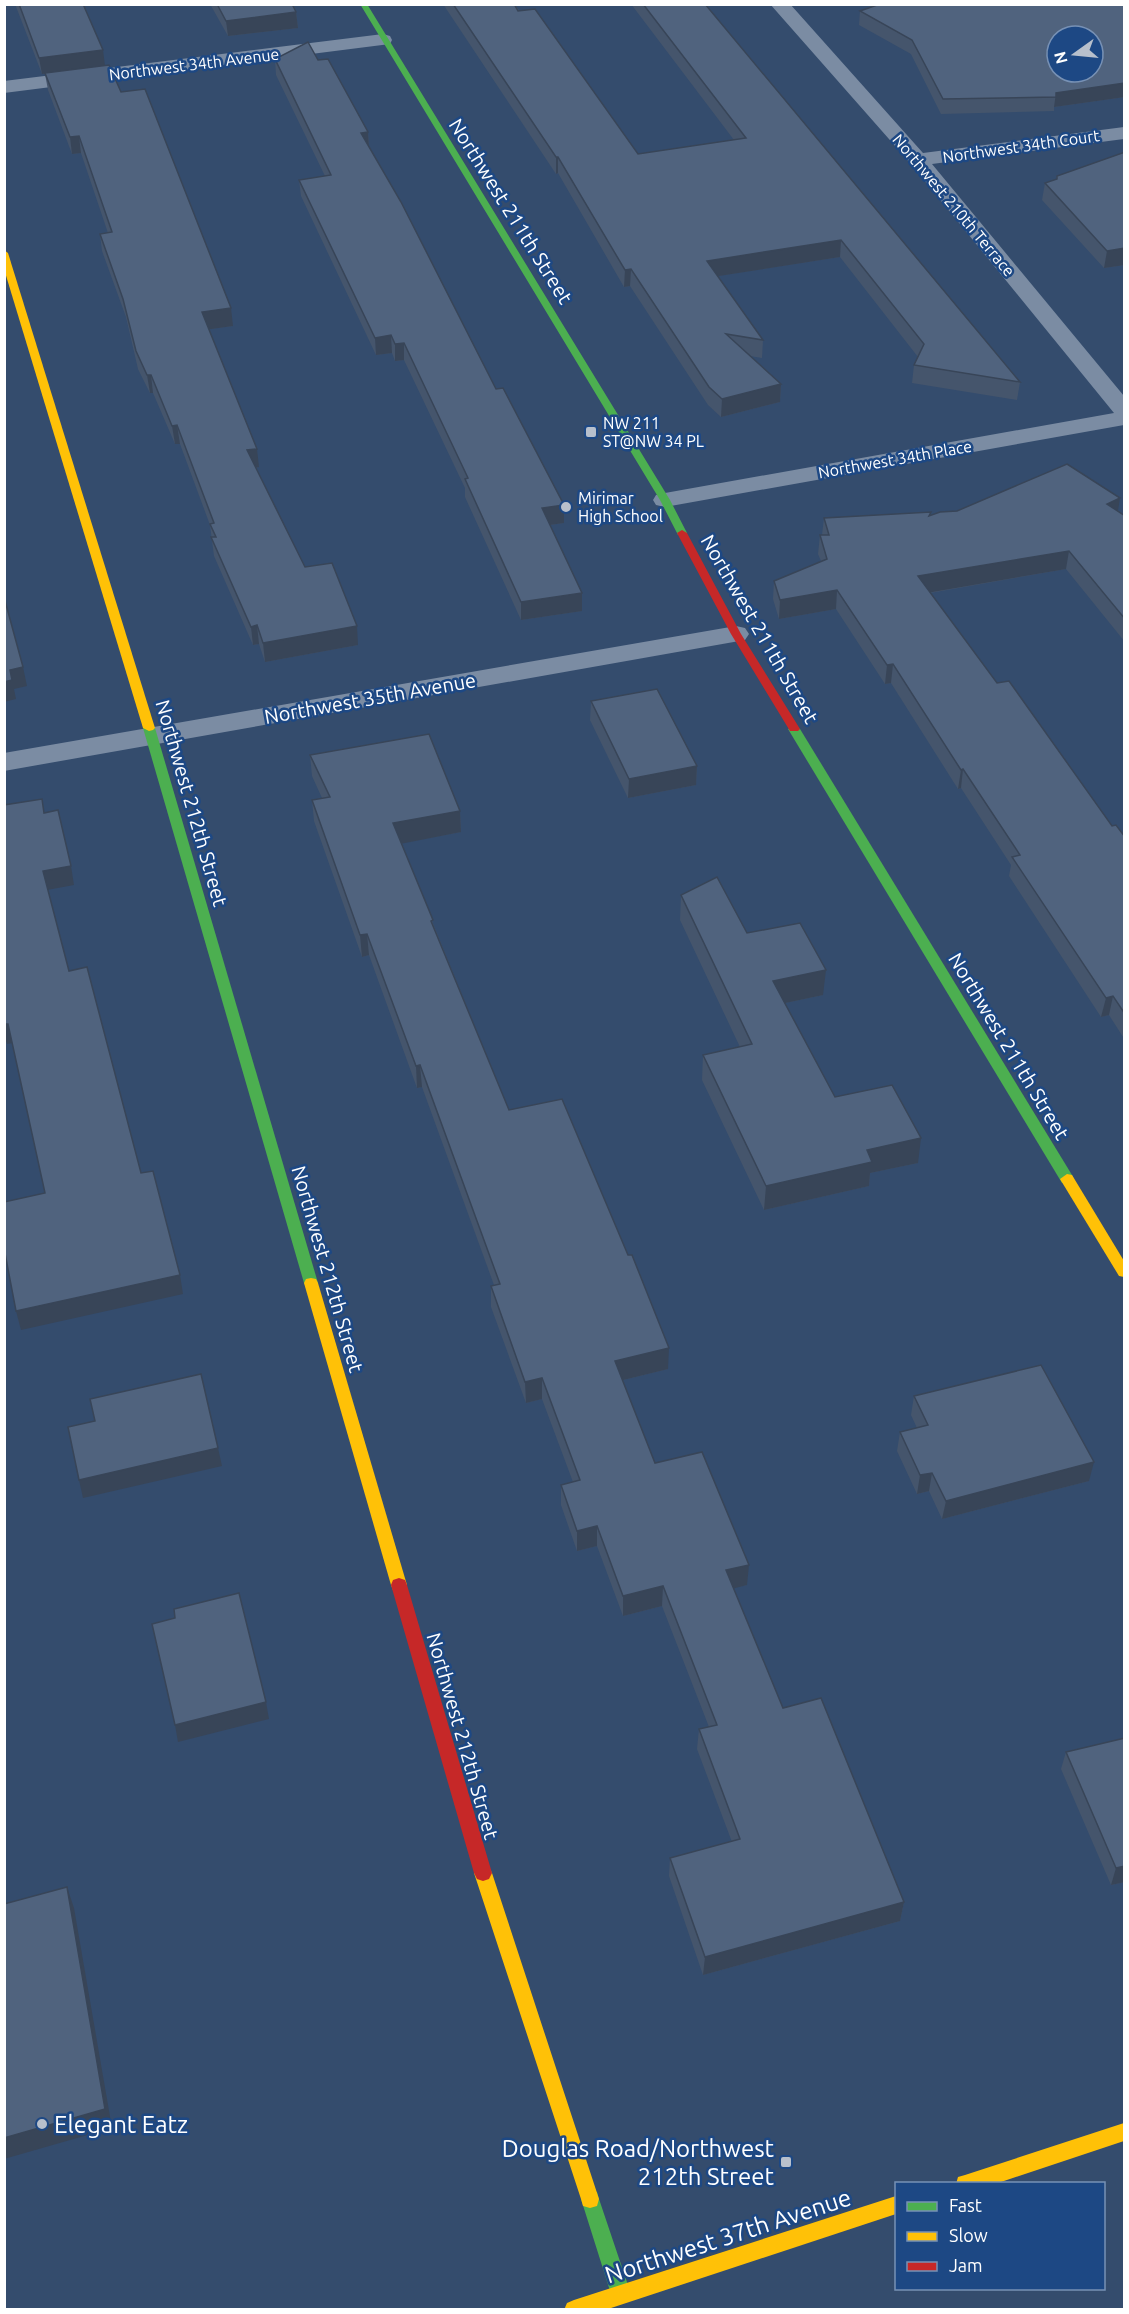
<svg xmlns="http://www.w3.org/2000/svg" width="1129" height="2314" font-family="Ubuntu,sans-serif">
<rect width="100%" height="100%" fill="#344c6d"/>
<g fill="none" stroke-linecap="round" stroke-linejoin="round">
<g fill="#7b8ca3" fill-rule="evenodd">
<path d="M770,4h20l133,149 201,-26v12l-192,25 192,232v29l-459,82 -9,-2 -3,-5 3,-5 9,-2 449,-80 -203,-249z"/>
<path d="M383,34l7,2 2,4 -2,4 -386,49v-12z"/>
<path d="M736,626l9,2 4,6 -4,6 -741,131v-18z"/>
</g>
<g fill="#4caf50" fill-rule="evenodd">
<path d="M360,4h7l303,496 17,33 -1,2h-8l-1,-2 -17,-33z"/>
<path d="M149,725l6,3 163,555 -2,4h-10l-2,-4 -161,-555z"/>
<path d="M794,726l6,3 272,446 2,4 -2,4h-10l-274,-454z"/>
<path d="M590,2190l7,2 2,7 32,95 -3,7 -7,3 -7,-3 -3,-7 -30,-95 2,-7z"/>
</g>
<g fill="#ffc107" fill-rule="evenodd">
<path d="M4,250l4,3 147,475 -2,2 -4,1 -6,-3 -139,-459z"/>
<path d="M1067,1174l5,1 52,86v16l-5,-1 -59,-97z"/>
<path d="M311,1278l5,1 2,4 89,302 -2,5 -6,2 -6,-2 -2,-5 -87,-302 2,-4z"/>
<path d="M483,1865l6,2 3,6 107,326 -2,7 -7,2 -7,-2 -2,-7 -107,-326 3,-6z"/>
<path d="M1124,2123v18l-129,43h-39l2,-7 7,-2z"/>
<path d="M896,2196v18l-291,96h-41l3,-7 7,-3z"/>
</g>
<g fill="#c62828" fill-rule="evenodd">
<path d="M682,530l5,3 54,101 59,95 -2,2h-8l-59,-97 -54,-101z"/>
<path d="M399,1578l6,2 2,5 85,288 -3,6 -6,2 -6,-2 -3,-6 -83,-288 2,-5z"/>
</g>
</g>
<g fill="#45556c">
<path d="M15,4h68l22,62 16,26 112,234 -24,3 50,138 -4,1 50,99 53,78 -93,17 -6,-18 -6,1 -39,-89 -4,-31 -30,-81h-5l-22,-51h-3l-12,-24 -12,-52 -24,-66 -2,-17 8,-1 -27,-80 -9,1 -24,-64 -3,-16h-3z"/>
<path d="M210,4h82l4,8 2,16 -70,8z"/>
<path d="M443,4h71l124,150 96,-14 -103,-136h74l315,378 -3,18 -105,-17 2,-18 4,-8 -78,-100 -123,19 46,64 -1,18 -12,-2 31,28 -1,18 -59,15 -13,-12 -78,-119 -6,1 -66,-114 -2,1z"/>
<path d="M1125,4v93l-71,10v4l-113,3 -30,-60 -52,-29 1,-14z"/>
<path d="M275,59l43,1 50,72 1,14 195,377 -14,2 32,68v18l-61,9 -56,-123v-9l-61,-128 -9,1 -3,-8 -16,2 -75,-159 -2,-16 26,-4 -49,-101z"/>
<path d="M1125,152v113l-21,3 -62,-68 3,-17 11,-4 1,-3z"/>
<path d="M1118,511l7,5v126l-59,-73 -136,24 67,90 115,143 13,11v203l-16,-25 -8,2 -92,-141 2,-11 -50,-77 -3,1 -67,-106 -6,1 -49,-75 -57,10 -6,-20 1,-18 47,-20 -3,-7 2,-19h2l2,-17z"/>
<path d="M591,701l106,65 -1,19 -68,13 -38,-78z"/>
<path d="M310,755l150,56 1,21 -59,11 32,83 75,184 159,259 -45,11 32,83 92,122 -14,3 50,120 121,194 -4,19 -197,54 -34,-99 1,-18 62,-16 -35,-93 2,-20 10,-2 -47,-121 -39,10 -26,-70 -20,5 -16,-46v-20l12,-3 -31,-83 -16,4 -35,-96v-21l3,-1 -72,-198 -5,1 -48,-133 -7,2 -48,-136 -2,-21 10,-2 -10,-22z"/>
<path d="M681,895l66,38 76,62 -38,8 50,94 83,66 -48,10 -1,13 -105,24 -62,-130 1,-25 37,-8 -60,-127z"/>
<path d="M914,1396l175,85 -147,38 -13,-28 -12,3 -20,-43 3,-19 17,-4 -6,-13z"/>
<path d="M1125,1738v144l-14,3 -50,-116 5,-17z"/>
</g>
<g fill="#384558">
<path d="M296,12l2,16 -70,8 -2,-15z"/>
<path d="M103,50l2,16 -63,8 -3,-16z"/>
<path d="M1125,83v14l-71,10 2,-14z"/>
<path d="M368,132l1,16 -8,-15z"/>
<path d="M79,136l2,17 -9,1 -2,-17z"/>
<path d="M556,157h2v16l-2,1z"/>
<path d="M841,240l-1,17 -134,21 1,-17z"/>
<path d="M1125,248v17l-21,3 3,-17z"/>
<path d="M631,269l-1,17 -6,1 1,-17z"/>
<path d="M231,308l2,18 -29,4 -2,-18z"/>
<path d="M391,335l1,18 -16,2 -1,-17z"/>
<path d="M404,343v17l-9,1v-17z"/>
<path d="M147,375h4l2,18h-3z"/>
<path d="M781,384l-1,18 -59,15 1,-18z"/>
<path d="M177,425l3,19h-5l-3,-18z"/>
<path d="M257,449l2,18 -10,2 -2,-19z"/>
<path d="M1120,498l-3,19 -10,-13z"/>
<path d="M564,505v18l-22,3v-18z"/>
<path d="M1069,551l-3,18 -151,26 3,-19z"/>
<path d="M837,590l-1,19 -57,10 1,-19z"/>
<path d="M582,593v18l-61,9v-18z"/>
<path d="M257,625l2,19 -6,1 -2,-18z"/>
<path d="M357,626l1,19 -93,17 -2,-19z"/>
<path d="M893,664l-2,19 -6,1 2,-19z"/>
<path d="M23,667l4,19 -13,3 2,10 -12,3v-20l6,-12z"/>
<path d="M697,766l-1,19 -68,13 1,-19z"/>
<path d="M963,769l-2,19 -3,1 3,-19z"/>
<path d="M460,811l1,21 -66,13 -2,-22z"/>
<path d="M71,866l3,19 -27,5 -4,-19z"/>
<path d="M367,934l2,21 -7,2 -2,-22z"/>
<path d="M826,970l-3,25 -52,11 2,-25z"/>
<path d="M1113,996l-4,19 -8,2 5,-19z"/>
<path d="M4,1024h4l5,19 -6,1 -3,-9z"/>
<path d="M420,1065l2,22 -5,1 -1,-22z"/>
<path d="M921,1138l-3,25 -48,10 -1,13 -105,24 2,-24 101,-36z"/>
<path d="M180,1275l3,19 -162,36 -5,-19z"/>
<path d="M669,1348l-1,21 -53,13v-21z"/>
<path d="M542,1378v21l-16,4 -1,-21z"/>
<path d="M218,1448l4,18 -139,32 -4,-18z"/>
<path d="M1094,1462l-5,19 -147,38 4,-18z"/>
<path d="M932,1473l-3,18 -12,3 3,-19z"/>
<path d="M597,1526v20l-20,5v-20z"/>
<path d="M749,1565l-2,20 -23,6 2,-21z"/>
<path d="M663,1586l-1,20 -39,10v-20z"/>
<path d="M266,1702l3,17 -91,23 -3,-17z"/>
<path d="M1125,1866v16l-14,3 5,-17z"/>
<path d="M67,1887l7,21 38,220 -108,31v-21z"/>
<path d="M904,1902l-4,19 -197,54 2,-18z"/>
</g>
<g fill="#50637e" stroke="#384558" stroke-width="1.5" fill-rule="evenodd">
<path d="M19,4h64l20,46 -64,8z"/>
<path d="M217,4h75l4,8 -70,9z"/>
<path d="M453,4h61l4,7 17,-2 103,145 108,-16 -103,-134h62l315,378 -106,-17 10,-21 -83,-104 -134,21 56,79 -37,-6 55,50 -59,15 -13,-12 -78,-118 -6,1 -67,-113h-2z"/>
<path d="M880,4h245v79l-69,10v4l-113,2 -31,-59 -52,-29zM1057,36h36v36h-36z"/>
<path d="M308,42l10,18 10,-1 40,73 -7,1 40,69 95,187 7,-1 61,117 -22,3 40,85 -61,9 -56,-123 3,-1 -64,-135 -9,1 -4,-9 -16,3 -76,-158 32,-5 -56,-116z"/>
<path d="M109,65l12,27 24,-3 86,219 -29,4 55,137 -10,1 58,117 27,-4 25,63 -94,17 -6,-18 -6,2 -40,-90h5l-6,-13 4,-1 -37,-98 -5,1 -21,-51h-4l-11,-24 -13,-52 -23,-65 12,-2 -33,-96 -9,1 -25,-64z"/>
<path d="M1125,152v96l-18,3 -62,-68 12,-4v-3z"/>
<path d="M1067,464l53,34 -13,6 18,12v103l-56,-68 -151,25 79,107 12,-2 103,145 4,-1 9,12v177l-12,-18 -7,2 -94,-141 8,-2 -57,-86 -2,1 -68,-106 -6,1 -50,-75 -57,10 -6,-19 53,-22 -7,-24h9l-5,-17 107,-6 -2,4 11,-4 17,-1z"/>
<path d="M4,597l19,70 -13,3 2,10 -8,2z"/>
<path d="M657,689l40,77 -68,13 -38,-78z"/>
<path d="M429,734l31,77 -67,12 40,97 -2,1 78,189 53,-11 66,156h4l37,93 -54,13 40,102 47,-11 47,113 -23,5 57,138 38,-10 83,204 -199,55 -35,-99 70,-19 -41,-110 18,-4 -54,-139 -40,10 -26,-70 -20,5 -16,-46 19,-5 -38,-102 -17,4 -34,-96 9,-2 -80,-219 -4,1 -49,-132 -7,1 -48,-135 18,-3 -20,-42z"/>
<path d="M42,799l2,14 14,-3 13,56 -28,5 26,100 18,-4 54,206 12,-2 27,104 -164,36 -12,-63v-46l41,-9 -37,-169h-4v-219z"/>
<path d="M717,877l30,56 53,-10 26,47 -53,11 62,116 57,-12 29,53 -54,12 5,12 -106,24 -63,-131 49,-11 -71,-149z"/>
<path d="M1041,1365l53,97 -148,39 -14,-28 -12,2 -20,-43 28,-7 -14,-29z"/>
<path d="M201,1374l17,74 -139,32 -11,-53 27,-6 -5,-22z"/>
<path d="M239,1593l27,109 -91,23 -23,-101 23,-6 -1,-9z"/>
<path d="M1125,1738v128l-9,2 -50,-116z"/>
<path d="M67,1887l38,222 -101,29v-234z"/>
</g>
<g fill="#b8c0cc" stroke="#1d4884" stroke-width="2">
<rect x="585" y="426" width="12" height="12" rx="3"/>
<circle cx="566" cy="507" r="6"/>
<circle cx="42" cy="2124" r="6"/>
<rect x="780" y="2156" width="12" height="12" rx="3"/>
</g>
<g text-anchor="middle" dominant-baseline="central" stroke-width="5" stroke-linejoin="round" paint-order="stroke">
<g font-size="16" fill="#fff" stroke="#1d4884">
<text transform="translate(194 64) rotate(-7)">Northwest 34th Avenue</text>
<text transform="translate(1021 146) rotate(-8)">Northwest 34th Court</text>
<text transform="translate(954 205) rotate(50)">Northwest 210th Terrace</text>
<text transform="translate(895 459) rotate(-10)">Northwest 34th Place</text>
</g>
<g font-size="16" fill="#fff" stroke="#1d4884" text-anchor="start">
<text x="603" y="423">NW 211<tspan x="603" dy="18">ST@NW 34 PL</tspan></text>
<text x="578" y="498">Mirimar<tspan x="578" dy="18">High School</tspan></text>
</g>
<g font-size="20" fill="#fff" stroke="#1d4884">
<text transform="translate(511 211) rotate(58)">Northwest 211th Street</text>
<text transform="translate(760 629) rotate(60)">Northwest 211th Street</text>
<text transform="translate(370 698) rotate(-10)">Northwest 35th Avenue</text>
<text transform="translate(192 803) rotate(74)">Northwest 212th Street</text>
<text transform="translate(1009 1046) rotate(59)">Northwest 211th Street</text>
<text transform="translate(328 1269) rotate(74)">Northwest 212th Street</text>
<text transform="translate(463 1736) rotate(74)">Northwest 212th Street</text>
</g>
<g font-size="24" fill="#fff" stroke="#1d4884" text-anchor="start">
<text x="54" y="2124">Elegant Eatz</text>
<text x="774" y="2148" text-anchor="end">Douglas Road/Northwest<tspan x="774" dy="28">212th Street</tspan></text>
</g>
<g font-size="24" fill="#fff" stroke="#1d4884">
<text transform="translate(728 2236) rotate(-18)">Northwest 37th Avenue</text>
</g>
</g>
<rect width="1129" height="2314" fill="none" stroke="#ffffff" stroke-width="12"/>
<rect x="895" y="2182" width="210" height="108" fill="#1d4884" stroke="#7791b5" stroke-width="1.5"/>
<rect x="907" y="2202" width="30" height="9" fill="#4caf50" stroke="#7791b5" stroke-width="1.5"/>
<text x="949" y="2212" font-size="18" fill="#ffffff">Fast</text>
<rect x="907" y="2232" width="30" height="9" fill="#ffc107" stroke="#7791b5" stroke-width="1.5"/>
<text x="949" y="2242" font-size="18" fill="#ffffff">Slow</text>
<rect x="907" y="2262" width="30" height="9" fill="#c62828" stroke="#7791b5" stroke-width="1.5"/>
<text x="949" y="2272" font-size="18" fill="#ffffff">Jam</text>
<g transform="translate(1075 54) rotate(255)"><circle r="28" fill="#1d4884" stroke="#7791b5" stroke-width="1.5"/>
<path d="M0-4.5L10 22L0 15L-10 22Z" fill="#b8c0cc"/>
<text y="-9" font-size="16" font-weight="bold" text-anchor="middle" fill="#ffffff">N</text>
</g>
</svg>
